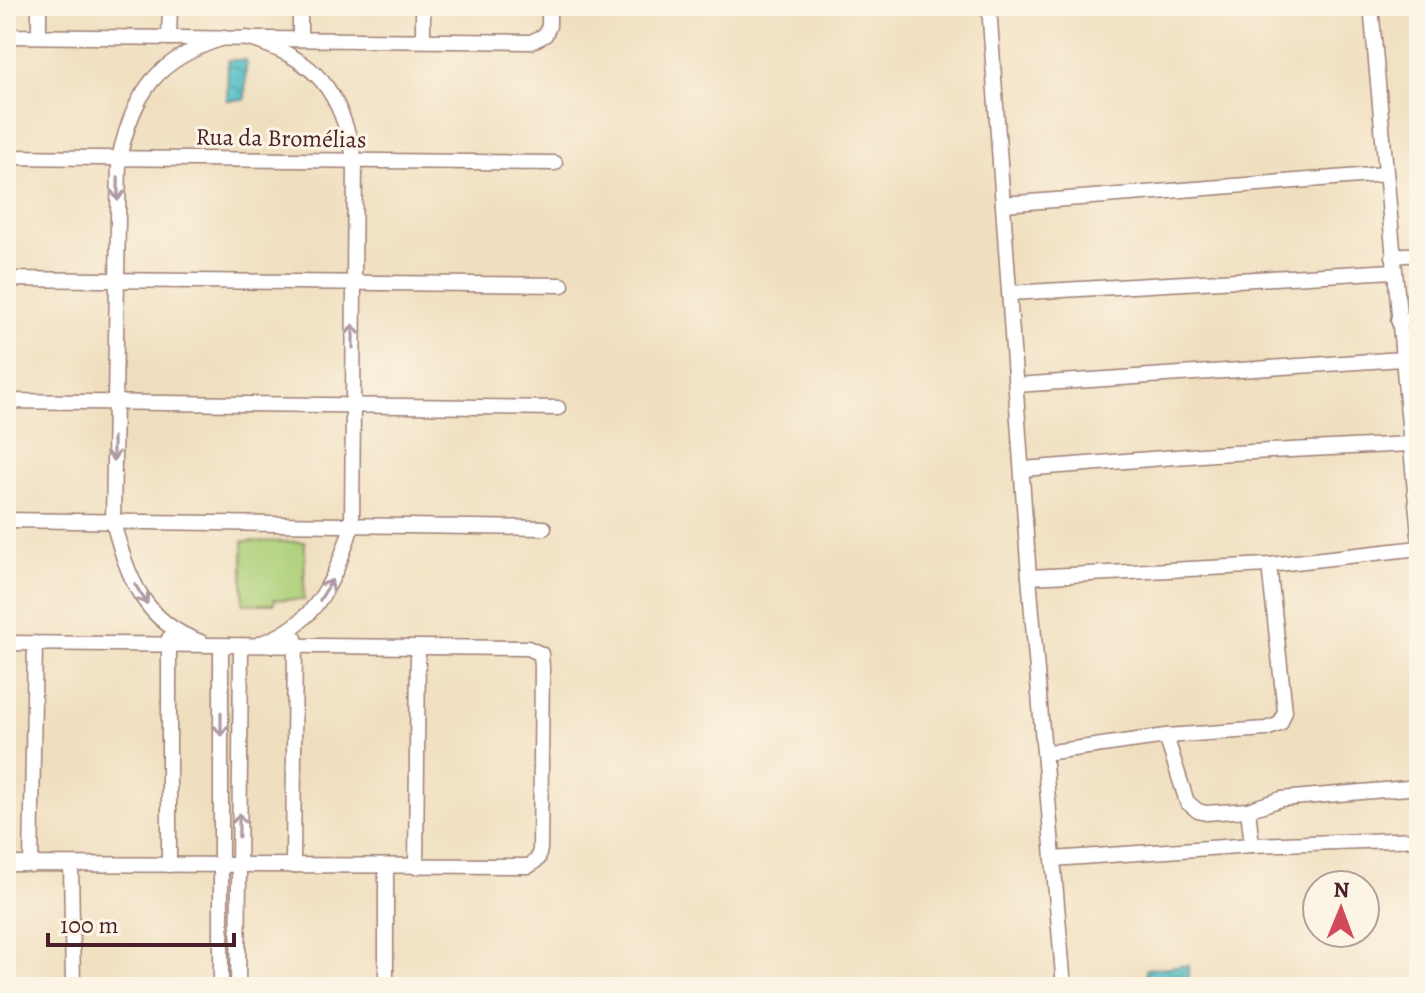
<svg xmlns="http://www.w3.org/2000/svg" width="1425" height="993" font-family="Alegreya,serif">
<defs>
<pattern id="water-waves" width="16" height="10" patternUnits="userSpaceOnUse" patternTransform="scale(2)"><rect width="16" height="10" fill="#50bec6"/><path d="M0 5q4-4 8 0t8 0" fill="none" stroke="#449aa1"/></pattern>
</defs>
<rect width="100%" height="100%" fill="#fcf5e5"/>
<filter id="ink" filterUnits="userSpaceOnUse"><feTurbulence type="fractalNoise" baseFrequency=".0125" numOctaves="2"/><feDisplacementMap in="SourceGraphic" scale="16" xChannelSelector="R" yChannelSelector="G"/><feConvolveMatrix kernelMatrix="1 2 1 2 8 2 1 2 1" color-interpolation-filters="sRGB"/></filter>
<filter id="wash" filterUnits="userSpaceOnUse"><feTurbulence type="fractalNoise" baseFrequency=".006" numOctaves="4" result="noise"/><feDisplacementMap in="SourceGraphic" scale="32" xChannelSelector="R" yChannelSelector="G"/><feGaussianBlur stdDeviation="1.8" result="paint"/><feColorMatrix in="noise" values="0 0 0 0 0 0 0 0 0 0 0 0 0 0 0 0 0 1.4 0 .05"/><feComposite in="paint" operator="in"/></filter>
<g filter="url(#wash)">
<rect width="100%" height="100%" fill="#f0dfbf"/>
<path fill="#accf77" stroke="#7b7751" stroke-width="2" d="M243,541l62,1 -1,58 -30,-1v5h-31z"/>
<g fill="url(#water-waves)" stroke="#4d6e78" stroke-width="2">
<path d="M228,60h18l-1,40h-18z"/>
<path d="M1188,965l1,19 -42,2 -1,-17z"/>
</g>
</g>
<g filter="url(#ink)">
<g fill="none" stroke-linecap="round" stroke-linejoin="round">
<defs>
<g id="minor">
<path d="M989,6l40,571 35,410"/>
<path d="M1371,6l48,529"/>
<path d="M6,36l525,6 14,-7 4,-9v-20"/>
<path d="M39,36v-30"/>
<path d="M169,38l1,-32"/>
<path d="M247,38c72,22 92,52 108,123l-3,364c-15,51 -36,101 -91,118"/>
<path d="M300,39v-33"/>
<path d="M423,39v-33"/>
<path d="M6,157l549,6"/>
<path d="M1003,204l382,-30"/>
<path d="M1393,256l26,-2"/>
<path d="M6,279l556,6"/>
<path d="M1010,293l384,-22"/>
<path d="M1398,320l21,-1"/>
<path d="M1016,385l386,-26"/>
<path d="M6,401l552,7"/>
<path d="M1023,469l191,-15 196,-10"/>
<path d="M6,520l538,8"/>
<path d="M1029,577l240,-12 150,-17"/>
<path d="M201,642c-58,-20 -73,-65 -88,-120l6,-364c16,-67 37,-99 105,-120"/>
<path d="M6,643l522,5 13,6 1,14 -2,181 -2,10 -9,7 -523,-2"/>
<path d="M221,646v341"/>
<path d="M1166,736l21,66 11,9 8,2 42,-3 33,-11 138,-12"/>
<path d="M1045,753l121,-17 100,-7 14,-5 5,-13 -16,-146"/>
<path d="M1248,810l4,35"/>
<path d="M1053,859l199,-14 167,-6"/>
<path d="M31,865l4,-221"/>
<path d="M71,865l2,122"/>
<path d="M169,865v-227"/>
<path d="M293,866l2,-228"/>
<path d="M416,867l2,-219"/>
<path d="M238,987l3,-340"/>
<path d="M386,987v-120"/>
</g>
</defs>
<use href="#minor" stroke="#9d7f75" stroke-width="17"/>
<use href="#minor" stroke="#fff" stroke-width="14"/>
</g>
<defs><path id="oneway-shaft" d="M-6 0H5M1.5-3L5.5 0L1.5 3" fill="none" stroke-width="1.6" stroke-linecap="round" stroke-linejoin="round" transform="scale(2)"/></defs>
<g stroke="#ae9aa0">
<use href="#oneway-shaft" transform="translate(118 189) rotate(91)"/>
<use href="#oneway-shaft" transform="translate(353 336) rotate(-90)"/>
<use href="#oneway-shaft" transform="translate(113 449) rotate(90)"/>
<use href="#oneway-shaft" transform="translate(326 590) rotate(-59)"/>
<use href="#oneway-shaft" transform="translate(141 594) rotate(58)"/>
<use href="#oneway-shaft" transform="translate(221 724) rotate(90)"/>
<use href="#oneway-shaft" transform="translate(239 825) rotate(-89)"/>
</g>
</g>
<g text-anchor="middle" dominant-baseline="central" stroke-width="6" stroke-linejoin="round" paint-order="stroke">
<g font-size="24" fill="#4a1f2b" stroke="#fcf5e5">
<text transform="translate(281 138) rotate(1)">Rua da Bromélias</text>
</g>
</g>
<rect width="1425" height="993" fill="none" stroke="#fcf5e5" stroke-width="32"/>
<g transform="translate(1341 909) rotate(1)"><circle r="38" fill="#fcf5e5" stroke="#b59f9b" stroke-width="2"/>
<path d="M0-6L14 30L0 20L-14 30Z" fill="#d1495b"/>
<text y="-12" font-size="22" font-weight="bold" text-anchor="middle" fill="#4a1f2b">N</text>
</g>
<path d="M48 933v12h186v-12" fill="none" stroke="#4a1f2b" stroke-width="4"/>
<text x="60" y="933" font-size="24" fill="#4a1f2b" stroke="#fcf5e5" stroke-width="6" paint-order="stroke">100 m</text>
</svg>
